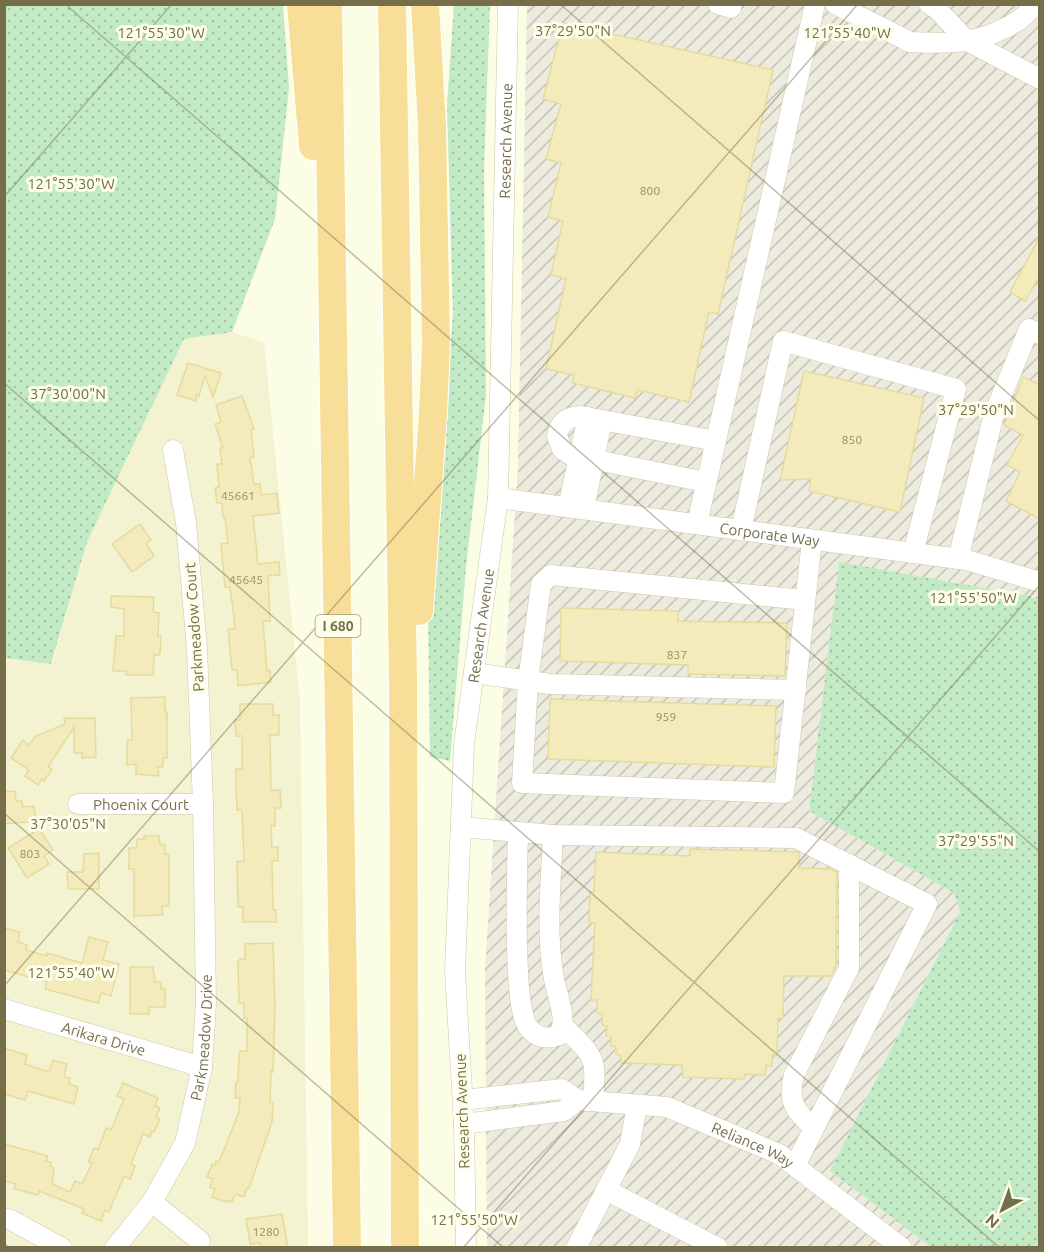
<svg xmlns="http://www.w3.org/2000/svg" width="1044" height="1252" font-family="Ubuntu,sans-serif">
<defs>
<pattern id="industrial-furrows" width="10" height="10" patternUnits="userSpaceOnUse" patternTransform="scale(1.5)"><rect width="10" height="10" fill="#ecebde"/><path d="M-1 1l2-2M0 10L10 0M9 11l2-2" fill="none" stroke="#c4c3b6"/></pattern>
<pattern id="grass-dots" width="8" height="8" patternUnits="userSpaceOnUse" patternTransform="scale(1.5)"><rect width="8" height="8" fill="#c2ebc5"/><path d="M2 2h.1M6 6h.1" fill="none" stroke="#a2c3a2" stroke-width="1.8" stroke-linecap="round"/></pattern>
</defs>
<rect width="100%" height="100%" fill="#fbfde4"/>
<path fill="#f3f3d2" d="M232,332l32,11 36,360 8,544 -303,1v-590l47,6 35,-122 97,-203z"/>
<path fill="url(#industrial-furrows)" d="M527,5h512v596l-10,-5 -190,-33 -30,248 145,82 6,19 -130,259 101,76 -444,1 -2,-280 33,-501z"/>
<g fill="url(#grass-dots)">
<path d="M5,4l278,1 6,83 -14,131 -43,113 -48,7 -97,203 -36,122 -46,-6z"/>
<path d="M454,5h36l-6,164 2,226 -20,172 -16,194 -20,-4 -2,-148 25,-295 -6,-209z"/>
<path d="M839,562l190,34 10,5v646h-108l-101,-76 130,-259 -6,-19 -145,-82z"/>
</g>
<g fill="#f3ebbb" stroke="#e6db9b" stroke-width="1.5">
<path d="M563,23l210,47 -55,244 -9,-2 -20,90 -51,-12 -3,8 -62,-15 1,-8 -28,-6 20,-90 -15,-4 12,-54 -15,-4 13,-54 -15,-4 15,-55 -18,-5z"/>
<path d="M1040,236v39l-15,26 -15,-9z"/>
<path d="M188,363l33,10 -8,24 -8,-21 -6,20 -2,-1 -1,6 -19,-6z"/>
<path d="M804,371l120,27 -24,114 -91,-21 2,-12 -31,1z"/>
<path d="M1023,377l17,8v134l-34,-18 14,-29 -13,-7 16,-30 -19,-10z"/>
<path d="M242,396l12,33 -3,1 3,27 -4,1 4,26h6l1,11 16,-2 2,20 -26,3 5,48 21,-2 1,13 -12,1 2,45h-7l4,50 3,-1 1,12 -33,4 -1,-16h-5l-4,-41h7l-1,-11 -4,-31h-5l-4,-43 7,-1 -3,-25h-2l-1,-15h-5l-2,-15 4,-1 -2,-23h5l-2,-16h3l-8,-24 6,-2 -5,-17z"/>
<path d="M140,524l11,16 -5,3 8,13 -22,16 -20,-28z"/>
<path d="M111,596l43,1 -1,15 6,1 -1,23h3l-1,17 -1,2h-5l-1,20h-27v-4h-13l3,-35h8v-27l-13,-2z"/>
<path d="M561,608l117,3v10l109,2 -2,53 -97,-2v-9l-128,-4z"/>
<path d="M165,697v15h2v46h-4v9h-5l1,9 -23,-2v-10l-9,1v-21l1,-4h4l-1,-42z"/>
<path d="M550,699l226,7 -2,61 -226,-8z"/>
<path d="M240,704h33v11h6v20h-9l1,55h9l1,18h-6v18h-4l1,22 6,-1v14h-6l1,49h3v12h-33v-15h-5l-1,-45 7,-1 -2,-51h-5l-1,-25v-16h6v-33h-6l-1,-16h5z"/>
<path d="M64,718h31l1,39 -14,1v-5h-8v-26l-26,40 4,2 -8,12 -2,-2 -4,6 -13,-9 4,-6 -18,-12 12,-18 6,5 7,-9 29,-12z"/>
<path d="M15,791l1,10h6l1,6 11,-1 2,15 -32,3v-32z"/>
<path d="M39,829l14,21 -9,6 5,8 -22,14 -19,-30z"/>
<path d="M144,836h15l1,9h5v9h4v48l-1,4h-6l1,9 -29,1v-47h-5v-21h8v-9h7z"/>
<path d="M690,849l107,3 2,1v15l32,1 6,3 -1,94 -5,10h-47l-1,42h-5l-1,37h-5v11l-6,-1 -1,10 -20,-1 -1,5 -61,-2 -1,-12 -61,-2v-7l-5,-2v-7l-5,-1v-9l-5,-1 1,-10 -5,-1v-11l-5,-1v-13h-6l4,-77h-6l1,-31h4l2,-40 94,4z"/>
<path d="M99,853v36h-31l-1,-17h16l1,-18z"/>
<path d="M4,928l16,4 -2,10 9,3 -1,5 21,6v-3l35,10 7,-26 19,5 -5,18 16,4 -8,32 -10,-3 -3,10 -53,-14 2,-7 -43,-12z"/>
<path d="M273,943l2,63 -2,66 -2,-1 -1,31h3l-1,20 -23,66h-2l-3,9 -9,-3 -3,8 -6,-2v2l-14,-5 3,-8 -5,-2 3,-8 -6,-2 5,-13 3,1 1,-4 3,1 20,-50 1,-14h-5l1,-16h2l1,-27 1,-4h7v-33h-3v-15h-5l-1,-41 2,-3h5v-15z"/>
<path d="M130,967h23l2,15h6v7h4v18h-16v7h-19z"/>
<path d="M4,1048l23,7 -2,9 24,8 4,-12 14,4 -3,13 6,1 -1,6 9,3 -4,17 -46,-13 -3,9 -21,-6z"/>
<path d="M123,1083l35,15 -3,8 5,2 -4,9 4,2 -6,13 -2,-1 -2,6 -7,-3 -12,30 4,2 -5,13 -6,-3 -15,36 -4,-2 -4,11 -19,-8 2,-4 -17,-7 -28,-11 -1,4 -24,-6 2,-5 -12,-3v-37l44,12 -2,5 5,1 -1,3 4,4 -2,15 18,8 5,-11 7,3 10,-21 -4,-1 6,-14 4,2 8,-22 5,2 13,-31 -7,-3z"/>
<path d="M282,1214l6,34h-27l-1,-5 -10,1 -4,-25z"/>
</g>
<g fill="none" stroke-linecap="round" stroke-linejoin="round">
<defs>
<g id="minor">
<path d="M718,4l13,4 1,-4"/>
<path d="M835,4l75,38c18,1 38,2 56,-1 20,-3 59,-18 68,-37"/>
<path d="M929,4l8,5 30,32 73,38"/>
<path d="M706,482l-135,-27 -9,-6 -5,-13c2,-13 10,-19 23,-20l136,25"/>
<path id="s1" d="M498,498l469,62 73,22"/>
<path d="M568,507l20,-90"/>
<path d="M584,509l18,-89"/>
<path d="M697,524l118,-520"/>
<path d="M741,530l42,-189 173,48 -43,164"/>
<path d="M958,559l36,-145 35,-85 11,5"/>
<path d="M805,600l-254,-25 -10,9 -13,97 -6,102 262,10 28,-253"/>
<path d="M474,673l76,11 246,6"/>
<path id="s2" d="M78,804h125"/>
<path d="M461,827l92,8 243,3 131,66 -132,262"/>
<path d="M518,832c-1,39 -2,77 -1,116 1,22 1,52 8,73 6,15 20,20 34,14 10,-15 -4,-44 -6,-62 -7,-45 -2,-92 0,-138"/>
<path id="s3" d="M4,1009l198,58"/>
<path d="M563,1026c32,32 34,29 30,75"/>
<path id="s4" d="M463,1100l99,-11 16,11 89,7 112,47 123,94"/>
<path d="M464,1124l100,-13 14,-11"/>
<path d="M814,1127c-19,-14 -27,-27 -20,-52l55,-107v-104"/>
<path d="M606,1190l112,58"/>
<path d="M152,1202l48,39"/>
<path d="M4,1218l7,2 51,28"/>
<path id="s5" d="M115,1248l37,-46 33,-59 17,-76 4,-64 -3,-199 -6,-155 -11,-126 -13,-73"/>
<path id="s6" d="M466,1248l-2,-124 -9,-153 9,-227 34,-246 10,-494"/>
<path d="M576,1248l54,-104 7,-39"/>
</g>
<g id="highway">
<path d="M301,4l12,142"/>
<path d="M328,4l19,1244"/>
<path d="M392,4l11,676 2,568"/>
<path d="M419,611l14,-198 3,-69 -4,-218 -7,-122"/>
</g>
</defs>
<use href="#minor" stroke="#ccc9a7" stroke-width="21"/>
<use href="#highway" stroke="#fff" stroke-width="30"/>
<use href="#minor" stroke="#fff" stroke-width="20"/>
<use href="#highway" stroke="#f8df99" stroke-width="28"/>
</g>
<path fill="none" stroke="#766e49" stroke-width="1.5" stroke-opacity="0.45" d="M65,4l975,848M560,4l480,417M4,197l168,-193M4,383l996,865M4,813l500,435M4,986l854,-982M4,1243l5,5M463,1248l577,-663"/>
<g text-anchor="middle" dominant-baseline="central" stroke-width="6" stroke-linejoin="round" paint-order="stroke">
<g font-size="12" fill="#958d66">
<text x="650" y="190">800</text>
<text x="852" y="439">850</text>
<text x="238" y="495">45661</text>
<text x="246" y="579">45645</text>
<text x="677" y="654">837</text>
<text x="666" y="716">959</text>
<text x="30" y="853">803</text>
<text x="266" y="1231">1280</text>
</g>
<rect fill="#fdffea" stroke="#9e9a79" stroke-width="1.5" x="315.5" y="615" width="45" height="22" rx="4.5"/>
<g font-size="14" font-weight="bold" fill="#766e49">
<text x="338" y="626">I 680</text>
</g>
<g font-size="15" fill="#766e49" stroke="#fdffea">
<text stroke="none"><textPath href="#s6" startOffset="1110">Research Avenue</textPath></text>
<text stroke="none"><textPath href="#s1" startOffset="274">Corporate Way</textPath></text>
<text stroke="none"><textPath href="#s6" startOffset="624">Research Avenue</textPath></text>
<text transform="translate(194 627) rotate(-94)">Parkmeadow Court</text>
<text stroke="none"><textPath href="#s2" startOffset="63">Phoenix Court</textPath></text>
<text stroke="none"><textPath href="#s5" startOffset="234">Parkmeadow Drive</textPath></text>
<text stroke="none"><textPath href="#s3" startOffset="104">Arikara Drive</textPath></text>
<text transform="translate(462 1111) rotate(-92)">Research Avenue</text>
<text stroke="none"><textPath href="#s4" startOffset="302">Reliance Way</textPath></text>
</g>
</g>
<g font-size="15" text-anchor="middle" fill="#766e49" stroke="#fdffea" stroke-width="6" stroke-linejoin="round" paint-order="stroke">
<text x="573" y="36">37°29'50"N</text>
<text x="161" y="38">121°55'30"W</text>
<text x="847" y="38">121°55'40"W</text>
<text x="71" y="189">121°55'30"W</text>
<text x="68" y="399">37°30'00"N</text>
<text x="976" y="415">37°29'50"N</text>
<text x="973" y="603">121°55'50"W</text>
<text x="68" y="829">37°30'05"N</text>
<text x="976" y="846">37°29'55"N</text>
<text x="71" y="978">121°55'40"W</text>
<text x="474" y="1225">121°55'50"W</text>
</g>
<rect width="1044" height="1252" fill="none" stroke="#766e49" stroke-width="12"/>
<g transform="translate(1002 1210) rotate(221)" stroke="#fdffea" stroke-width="4.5" paint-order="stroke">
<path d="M0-4.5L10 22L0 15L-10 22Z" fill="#766e49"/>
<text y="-9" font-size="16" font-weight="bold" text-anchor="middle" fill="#766e49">N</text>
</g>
</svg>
